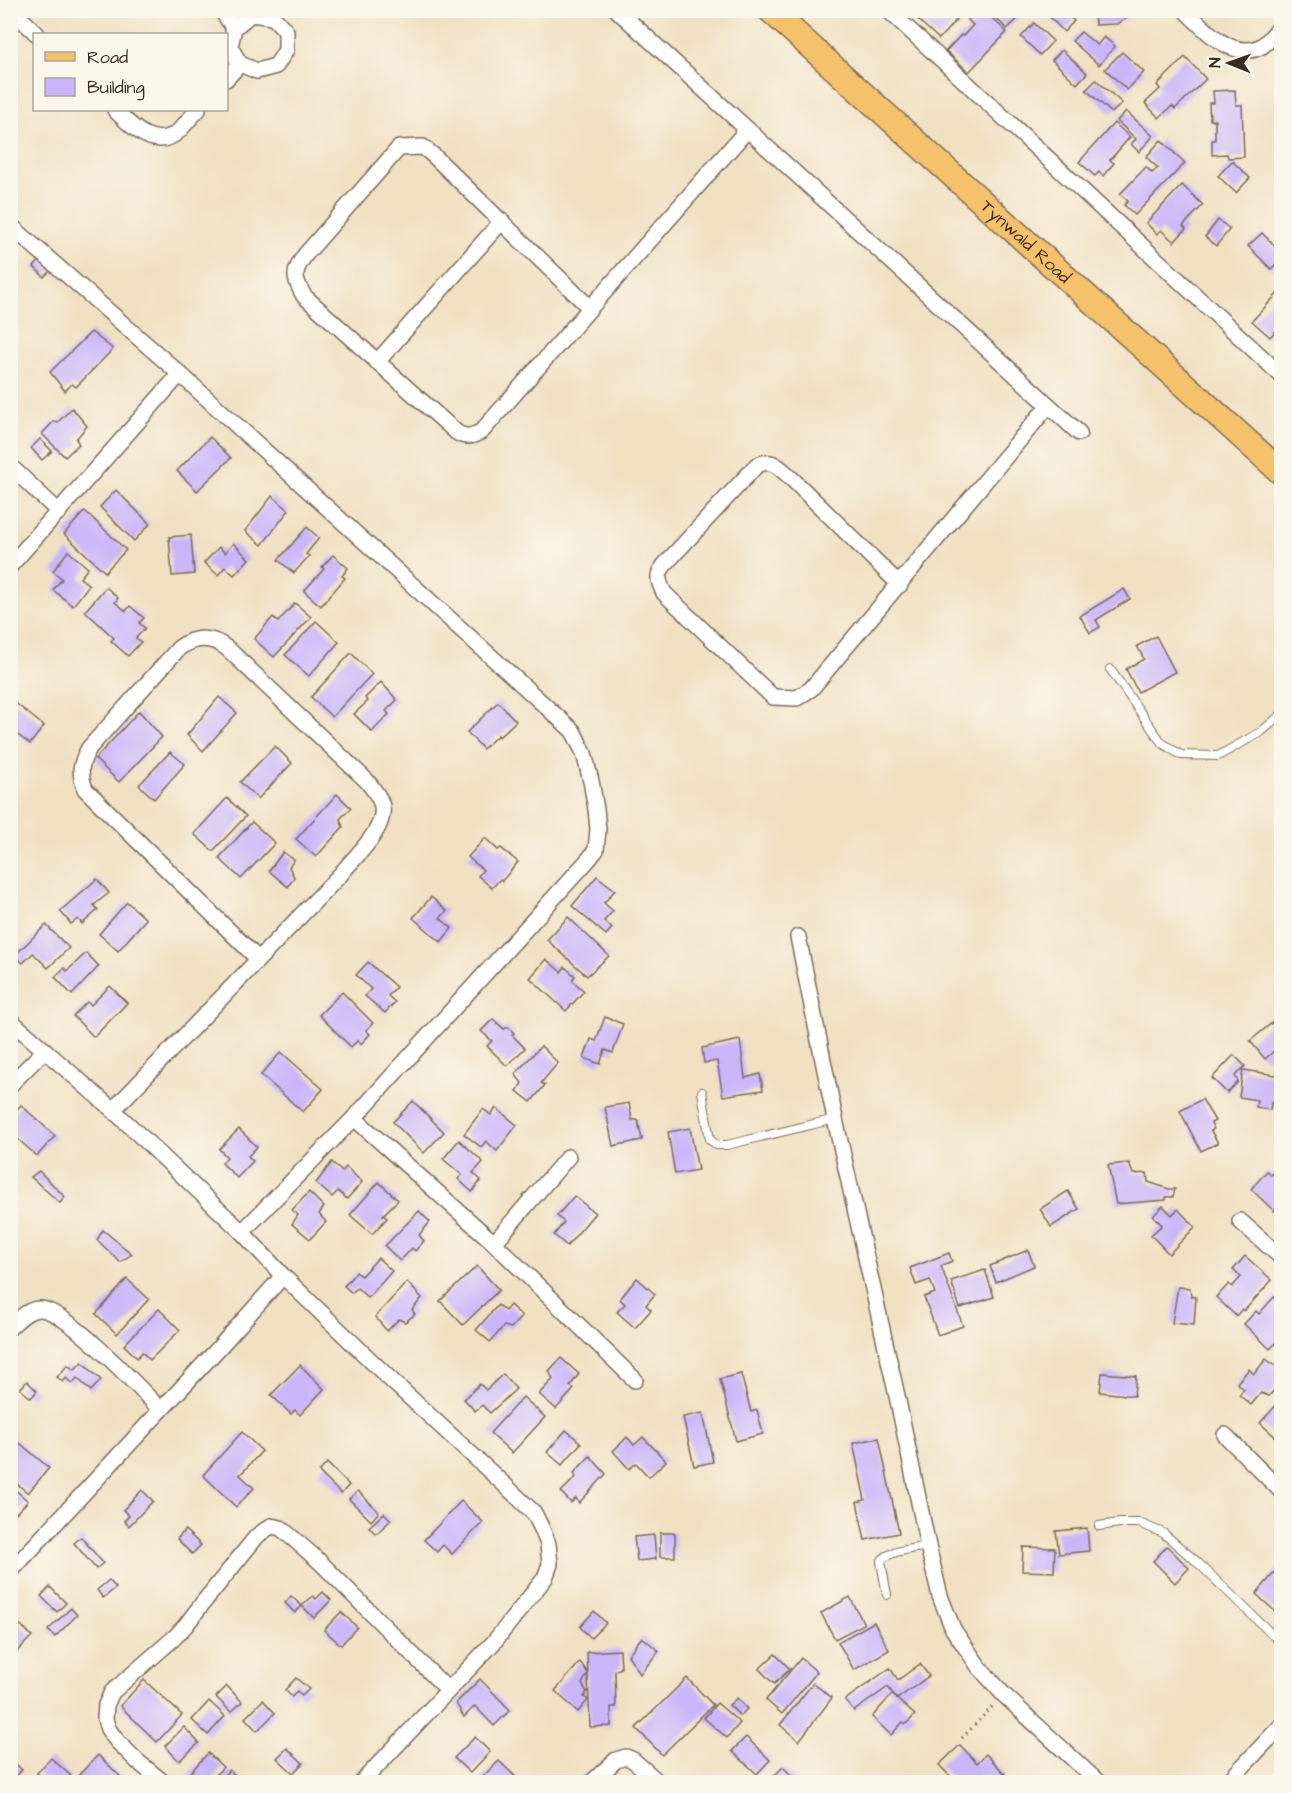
<svg xmlns="http://www.w3.org/2000/svg" width="1292" height="1793" font-family="'Architects Daughter',sans-serif">
<rect width="100%" height="100%" fill="#fbf7ec"/>
<filter id="ink" filterUnits="userSpaceOnUse"><feTurbulence type="fractalNoise" baseFrequency=".0167" numOctaves="2"/><feDisplacementMap in="SourceGraphic" scale="12" xChannelSelector="R" yChannelSelector="G"/><feConvolveMatrix kernelMatrix="1 2 1 2 8 2 1 2 1" color-interpolation-filters="sRGB"/></filter>
<filter id="wash" filterUnits="userSpaceOnUse"><feTurbulence type="fractalNoise" baseFrequency=".008" numOctaves="4" result="noise"/><feDisplacementMap in="SourceGraphic" scale="24" xChannelSelector="R" yChannelSelector="G"/><feGaussianBlur stdDeviation="1.35" result="paint"/><feColorMatrix in="noise" values="0 0 0 0 0 0 0 0 0 0 0 0 0 0 0 0 0 1.4 0 .05"/><feComposite in="paint" operator="in"/></filter>
<g filter="url(#wash)">
<rect width="100%" height="100%" fill="#f0e1c3"/>
<g id="blocks">
<g fill="#cab5f9">
<path d="M920,10h32l-3,4 7,6 -17,19 -24,-22z"/>
<path d="M977,10h6l24,22 -38,40 -23,-21 15,-16 2,1 10,-11 -5,-5z"/>
<path d="M988,10h29l5,5 -15,14z"/>
<path d="M1043,10h20l11,11 -10,11z"/>
<path d="M1094,10h45l-22,14 -22,1z"/>
<path d="M1034,23l19,18 -13,14 -19,-18z"/>
<path d="M1081,32l16,13 7,-8 11,9 -16,19 -27,-24z"/>
<path d="M1062,50l25,23 -10,11 -25,-24z"/>
<path d="M1122,52l22,20 -17,18 -22,-21z"/>
<path d="M1185,57l21,22 -31,30 -3,-3 -13,12 -14,-15 15,-14 -3,-4z"/>
<path d="M1096,80l26,23 -10,10 -26,-23z"/>
<path d="M1235,90l1,15h6l2,52 -16,1 -1,-4 -15,1v-15h3v-20h-5l-1,-17h5l-1,-12z"/>
<path d="M1126,111l27,25 -14,16 -8,-8 5,-5 -19,-18z"/>
<path d="M1114,123l16,14 -20,23 4,3 -11,13 -4,-4 -4,4 -16,-14z"/>
<path d="M1161,140l24,23 -50,52 -11,-10 4,-4 -8,-7 26,-27 6,6 6,-5 -12,-11z"/>
<path d="M1232,161l18,17 -14,15 -18,-17z"/>
<path d="M1182,185l21,20 -20,21 3,3 -12,13 -13,-12 -4,4 -11,-11z"/>
<path d="M1218,220l12,9 -14,17 -11,-9z"/>
<path d="M1262,233l20,20v5l-11,11 -23,-23z"/>
<path d="M40,260l11,10 -7,7 -10,-10z"/>
<path d="M1282,289v35l-12,13 -18,-16z"/>
<path d="M91,332l22,17 -37,38 -4,-3 -7,7 -15,-19z"/>
<path d="M72,408l15,18 -11,13 3,5 -14,13 -23,-23 12,-13 3,2z"/>
<path d="M210,437l21,21 -34,33 -20,-20z"/>
<path d="M40,439l12,12 -10,9 -11,-12z"/>
<path d="M116,490l34,34 -16,17 -34,-34z"/>
<path d="M272,496l17,14 -27,35 -17,-14z"/>
<path d="M85,511l41,39 -21,22 -41,-38z"/>
<path d="M307,527l12,11 -13,16 3,2 -15,17 -16,-13z"/>
<path d="M191,535l3,39 -22,2 -3,-39z"/>
<path d="M233,543l16,16 -15,16 -9,-8 -7,8 -14,-12 15,-16 6,6z"/>
<path d="M68,551l20,17 -8,10 9,7 -16,21 -20,-16 9,-11 -9,-8z"/>
<path d="M333,555l15,13 -6,8 3,2 -24,28 -17,-15 20,-22 -2,-2z"/>
<path d="M106,587l12,11 -3,4 11,9 4,-5 14,12 -5,5 6,5 -9,10 5,4 -13,14 -17,-15 3,-3 -29,-27z"/>
<path d="M1124,589l6,10 -34,21 4,7 -10,6 -10,-17z"/>
<path d="M295,603l16,14 -37,40 -20,-18 19,-22 5,5z"/>
<path d="M316,621l23,21 -30,34 -24,-21z"/>
<path d="M1156,636l19,36 -37,20 -12,-23 18,-10 -7,-13z"/>
<path d="M351,653l21,21 -40,43 -21,-20z"/>
<path d="M381,682l16,18 -11,11 3,3 -17,18 -18,-18 14,-13 -3,-3z"/>
<path d="M219,697l18,16 -34,38 -16,-16z"/>
<path d="M13,701l31,25 -14,18 -20,-15v-25z"/>
<path d="M498,702l18,19 -17,16 -1,-2 -15,14 -16,-17z"/>
<path d="M139,711l23,26 -43,45 -24,-23z"/>
<path d="M275,746l17,17 -34,36 -18,-17z"/>
<path d="M170,752l15,12 -31,35 -15,-14z"/>
<path d="M337,794l14,14 -11,11 3,8 -27,30 -20,-18z"/>
<path d="M227,798l19,18 -33,35 -19,-17z"/>
<path d="M252,822l23,21 -34,36 -22,-21z"/>
<path d="M485,838l13,12 3,-2 17,14 -16,19 -2,-2 -8,9 -14,-12 5,-6 -15,-13z"/>
<path d="M283,852l11,8 -5,7 5,10 -6,10 -19,-16z"/>
<path d="M597,876l18,14 -11,13 9,8 -9,10 8,7 -6,7 -34,-29z"/>
<path d="M97,879l12,14 -15,12 4,5 -16,14 -4,-5 -7,5 -11,-13z"/>
<path d="M431,897l16,14 -7,7 12,10 -11,14 -28,-24z"/>
<path d="M127,902l19,17 -28,32 -19,-17z"/>
<path d="M568,917l41,39 -22,20 -40,-36z"/>
<path d="M46,925l23,23 -21,20 -15,-15 -10,10 -8,-8z"/>
<path d="M86,953l13,13 -27,29 -17,-18 9,-9 3,3z"/>
<path d="M546,959l15,13 4,-5 10,9 -3,4 12,11 -18,20 -36,-33z"/>
<path d="M368,962l28,25 -8,9 7,6 -10,11 -20,-17 6,-7 -15,-14z"/>
<path d="M110,986l17,17 -33,34 -21,-21 14,-14 4,3z"/>
<path d="M342,992l31,31 -7,7 4,4 -9,10 -3,-4 -7,7 -32,-32z"/>
<path d="M605,1017l18,7 -10,29 -8,-3 -5,14 -16,-6 7,-19 5,2z"/>
<path d="M1279,1017l3,2v25l-17,15 -15,-18z"/>
<path d="M493,1019l11,10 4,-2 6,6 -2,2 13,13 -18,18 -20,-20 5,-5 -11,-10z"/>
<path d="M740,1040l5,38 15,-4 3,16 -40,6 -6,-35 -13,2 -2,-15z"/>
<path d="M541,1046l17,17 -17,20 4,2 -14,17 -14,-11 5,-8 -7,-9z"/>
<path d="M281,1052l42,37 -20,23 -42,-37z"/>
<path d="M1234,1055l11,11 -10,10 3,6 -11,11 -15,-15z"/>
<path d="M1243,1070l39,6v29l-11,-2 -1,7 -14,-3 1,-7 -18,-3z"/>
<path d="M1202,1099l13,22 -4,2 3,6 -3,2 7,12 -17,8 -21,-40z"/>
<path d="M413,1101l31,31 -20,21 -31,-31z"/>
<path d="M629,1103l3,17h6l4,20 -29,6 -8,-39z"/>
<path d="M21,1105l34,31 -18,20 -27,-24v-15z"/>
<path d="M496,1108l21,17 -20,26 -11,-10 -5,6 -17,-13 19,-25 8,6z"/>
<path d="M690,1128l8,42 -23,4 -7,-42z"/>
<path d="M239,1129l18,18 -9,9 5,5 -16,17 -15,-15 5,-6 -8,-8z"/>
<path d="M459,1140l24,22 -10,11 8,7 -9,12 -14,-13 4,-4 -19,-16z"/>
<path d="M332,1162l10,10 4,-5 16,15 -15,17 -9,-8 -6,6 -16,-14z"/>
<path d="M1129,1163l4,11 14,-1 1,9 21,7h6l-2,8h-7v3l-50,4 -8,-39z"/>
<path d="M1282,1164v38l-8,9 -23,-22 16,-18 4,4z"/>
<path d="M39,1171l26,26 -5,6 -29,-26z"/>
<path d="M379,1182l19,18 -15,15 4,3 -15,16 -22,-19z"/>
<path d="M1068,1191l11,18 -28,18 -11,-18z"/>
<path d="M309,1192l15,15 -5,7 7,8 -16,17 -18,-15 6,-9 -6,-5z"/>
<path d="M574,1196l21,17 -28,33 -13,-11 10,-13 -7,-6z"/>
<path d="M1163,1206l9,9 6,-6 17,18 -26,27 -18,-19 11,-10 -9,-9z"/>
<path d="M419,1211l11,11 -11,13 5,6 -9,10 -3,-3 -12,13 -15,-15z"/>
<path d="M103,1230l29,24 -12,8 -23,-22z"/>
<path d="M1028,1250l6,16 -38,16 -6,-16z"/>
<path d="M949,1253l3,8 -11,5 22,60 -25,9 -14,-38 11,-4 -5,-13 -14,5 -6,-17z"/>
<path d="M1245,1256l27,24 -28,31 -2,-2 -6,7 -20,-19 13,-13 3,3 9,-10 -8,-7z"/>
<path d="M378,1258l14,13 -24,27 -11,-10 -5,5 -8,-7 12,-14 5,4z"/>
<path d="M477,1266l22,24 -36,35 -23,-24z"/>
<path d="M985,1270l9,27 -34,11 -9,-27z"/>
<path d="M637,1278l18,16 -9,11 5,5 -16,18 -18,-16 8,-8 -5,-5z"/>
<path d="M127,1279l22,20 -32,35 -21,-20z"/>
<path d="M407,1282l15,16 -10,12 3,4 -10,8 -6,-3 -12,12 -12,-14z"/>
<path d="M1178,1287l12,1 1,8 5,1 -2,28 -22,-2z"/>
<path d="M1274,1297l8,7v33l-12,12 -26,-25 12,-13 3,3z"/>
<path d="M498,1305l7,6 5,-6 12,11 -11,12 -7,-2 -14,16 -14,-12z"/>
<path d="M159,1309l21,21 -30,30 -8,-8 -5,6 -13,-13z"/>
<path d="M561,1358l18,16 -9,12 4,3 -18,20 -17,-15 14,-15 -4,-8z"/>
<path d="M1266,1359l16,12v10l-13,15 -8,-3 -10,12 -12,-10 5,-6 -7,-6 12,-14 5,5z"/>
<path d="M82,1362l19,18 -10,11 -14,-13 -5,6 -6,-6 -3,4 -6,-5 11,-12 6,5z"/>
<path d="M300,1365l24,24 -24,26 -5,-5 -4,4 -20,-19z"/>
<path d="M1102,1373l34,3 -2,20 -34,-4z"/>
<path d="M503,1374l13,15 -26,24 -8,-8 -7,6 -11,-12 16,-15 6,6z"/>
<path d="M741,1374l10,38 6,-2 6,24 -27,7 -16,-62z"/>
<path d="M27,1381l10,10 -6,7 -11,-9z"/>
<path d="M523,1397l22,20 -33,36 -22,-20z"/>
<path d="M1282,1399v38l-3,3 -19,-17z"/>
<path d="M703,1413l10,49 -19,4 -11,-49z"/>
<path d="M566,1430l15,13 -19,22 -15,-13z"/>
<path d="M242,1432l20,19 -22,24 14,13 -18,19 -33,-32z"/>
<path d="M627,1437l7,8 9,-8 23,24 -17,16 -13,-14 -7,6 -16,-18z"/>
<path d="M14,1438l35,30 -21,25 -18,-15v-37z"/>
<path d="M879,1438l20,95 -34,7 -8,-38 8,-2 -12,-57z"/>
<path d="M590,1456l16,18 -27,29 -3,-5 -5,5 -10,-11 15,-15 -2,-4z"/>
<path d="M327,1463l22,22 -8,9 -22,-22z"/>
<path d="M10,1485l18,16 -18,18z"/>
<path d="M142,1490l11,11 -24,25 -5,-5 5,-5 -6,-6z"/>
<path d="M358,1491l21,21 -8,9 -22,-22z"/>
<path d="M461,1501l22,21 -31,32 -9,-9 -6,7 -13,-12z"/>
<path d="M384,1513l7,7 -15,14 -7,-7z"/>
<path d="M1087,1528l2,23 -30,3 -3,-23z"/>
<path d="M185,1530l16,15 -9,9 -15,-15z"/>
<rect x="660" y="1533" width="15" height="24"/>
<path d="M654,1535l2,24 -19,2 -3,-24z"/>
<path d="M81,1537l22,26 -7,6 -22,-26z"/>
<path d="M1167,1546l22,22 -14,15 -22,-22z"/>
<path d="M1023,1547l32,1 -1,24 -32,-1z"/>
<path d="M1282,1564v46l-4,4 -22,-20z"/>
<path d="M109,1580l7,8 -13,10 -6,-8z"/>
<path d="M50,1587l16,16 -9,9 -16,-16z"/>
<path d="M323,1592l8,8 -17,18 -12,-12 11,-10 3,3z"/>
<path d="M291,1596l11,10 -7,7 -10,-10z"/>
<path d="M850,1597l14,27 -29,15 -14,-26z"/>
<path d="M71,1608l6,7 -22,22 -7,-7z"/>
<path d="M594,1611l12,12 -15,15 -11,-11z"/>
<path d="M341,1612l16,15 -16,18 -17,-15z"/>
<path d="M10,1616l22,20 -22,23z"/>
<path d="M874,1622l15,28 -35,20 -16,-28z"/>
<path d="M642,1637l17,14 -19,23 -12,-19z"/>
<path d="M620,1650l1,18 -6,3 1,36h-5v19l-21,1 -3,-75z"/>
<path d="M775,1654l15,15 -16,15 -15,-15z"/>
<path d="M801,1658l16,14 -35,42 -16,-14z"/>
<path d="M580,1662l8,11 -6,11 5,8 -3,5 4,3 -10,12 -23,-21z"/>
<path d="M920,1664l9,12 -32,23 18,16 -9,9 -3,-2 -12,13 -19,-18 20,-23 5,5 -9,-12 -34,24 -9,-11 45,-32 8,12z"/>
<path d="M296,1678l13,11 -7,7 -5,-5 -5,6 -7,-7z"/>
<path d="M687,1678l26,27 -51,50 -26,-27z"/>
<path d="M480,1679l30,31 -16,16 -19,-20 -11,11 -8,-14z"/>
<path d="M144,1680l38,35 -25,27 -37,-36z"/>
<path d="M813,1683l19,15 -33,43 -19,-16z"/>
<path d="M227,1686l15,16 -11,10 -15,-15z"/>
<path d="M737,1698l10,11 -7,7 -11,-11z"/>
<path d="M263,1700l12,13 -18,18 -12,-13z"/>
<path d="M209,1701l16,15 -17,19 -16,-15z"/>
<path d="M717,1703l23,20 -13,15 -23,-20z"/>
<path d="M184,1727l15,16 -20,18 -14,-15z"/>
<path d="M475,1737l15,15 -20,21 -16,-15z"/>
<path d="M746,1737l24,23 -13,14 -25,-23z"/>
<path d="M960,1745l17,18 9,-9 19,20 -9,8h-40l-17,-17z"/>
<path d="M287,1748l16,15 -10,10 -16,-15z"/>
<path d="M208,1753l15,14 -14,15h-12l-9,-7z"/>
<path d="M98,1755l25,24 -3,3h-48z"/>
<path d="M10,1758l12,12 -12,12z"/>
<path d="M51,1758l20,18 -6,6h-18l-10,-9z"/>
<path d="M499,1761l22,21h-44z"/>
<path d="M783,1767l15,15h-27l-2,-1z"/>
<path d="M229,1770l14,12h-25z"/>
</g>
</g>
</g>
<g filter="url(#ink)">
<use href="#blocks" fill-opacity="0" stroke="#7a6a58" stroke-width="1.5"/>
<g fill="none" stroke-linecap="round" stroke-linejoin="round">
<defs>
<g id="service">
<path d="M1110,669l52,74 19,12 37,1 43,-24 21,-18"/>
<path d="M702,1092l8,48 7,5h10l108,-26"/>
<path d="M1099,1526l21,-3h19l24,10 33,28 86,83"/>
<path d="M887,1595l-6,-33c6,-12 34,-13 47,-16"/>
</g>
<g id="minor">
<path d="M12,10l25,24"/>
<path d="M221,10l13,18"/>
<path d="M617,10l462,423"/>
<path d="M888,10l394,366"/>
<path d="M1185,10c18,18 48,52 77,36 7,-5 14,-15 20,-21"/>
<path d="M251,14l22,3 13,14v19l-10,16 -19,5 -17,-7 -10,-17 4,-19z"/>
<path d="M226,79l14,-15"/>
<path d="M115,110c16,16 40,42 64,21 6,-7 13,-15 19,-21"/>
<path d="M10,225l170,149 393,357 11,22 7,28 5,28 2,20 -2,21 -7,9 -235,259 -112,114"/>
<path d="M590,308l-156,-152 -11,-9 -24,1 -94,107c-12,17 -12,22 -1,41l152,136c9,6 16,5 26,-1l265,-301"/>
<path d="M377,362l125,-141"/>
<path d="M10,466l49,46"/>
<path d="M10,566l170,-192"/>
<path d="M900,585l-110,-108c-11,-10 -19,-20 -34,-11l-88,95c-12,13 -11,18 -4,32l109,104 24,1 14,-9 237,-283"/>
<path d="M798,937l37,182 62,277 31,150 12,50 13,33 26,38 25,28 94,87"/>
<path d="M10,1020l103,90 129,122 41,44 109,105 116,107 26,25 8,16 6,15 2,20 -5,14 -51,64 -132,140"/>
<path d="M10,1085l35,-35"/>
<path d="M113,1110l228,-236c14,-18 45,-44 41,-68 -2,-10 -10,-18 -15,-25l-139,-132c-16,-13 -33,-13 -49,-1l-90,100c-9,16 -10,24 -4,41l173,170"/>
<path d="M354,1118l140,125 141,137"/>
<path d="M1240,1221l42,37"/>
<path d="M494,1243l74,-86"/>
<path d="M10,1327c9,-8 19,-19 31,-18 28,3 98,79 120,101"/>
<path d="M1225,1435l57,57"/>
<path d="M10,1572l206,-221 67,-75"/>
<path d="M163,1782l-26,-21 -20,-20 -9,-12 -3,-10 1,-14 6,-13 62,-54 12,-13 16,-21 55,-68 14,-10 10,2 38,33 129,129"/>
<path d="M592,1782l24,-22 10,-3 7,3 25,22"/>
<path d="M1228,1782l54,-57"/>
</g>
<g id="primary">
<path id="s1" d="M770,10l512,463"/>
</g>
</defs>
<use href="#service" stroke="#7a6a58" stroke-width="10"/>
<use href="#minor" stroke="#7a6a58" stroke-width="18"/>
<use href="#primary" stroke="#7a6a58" stroke-width="27"/>
<path stroke="#7a6a58" stroke-width="3" stroke-dasharray="1.5 4.5" stroke-linecap="butt" d="M962,1738l32,-33"/>
<use href="#service" stroke="#fff" stroke-width="8"/>
<use href="#minor" stroke="#fff" stroke-width="15"/>
<use href="#primary" stroke="#f5c16b" stroke-width="24"/>
</g>
</g>
<g text-anchor="middle" dominant-baseline="central" stroke-width="4.5" stroke-linejoin="round" paint-order="stroke">
<g font-size="18" fill="#3b2a1e" stroke="#fbf7ec">
<text stroke="none"><textPath href="#s1" startOffset="345">Tynwald Road</textPath></text>
</g>
</g>
<rect width="1292" height="1793" fill="none" stroke="#fbf7ec" stroke-width="36"/>
<rect x="33" y="33" width="195" height="78" fill="#fbf7ec" stroke="#aea59a" stroke-width="1.5"/>
<rect x="45" y="52" width="30" height="9" fill="#f5c16b" stroke="#aea59a" stroke-width="1.5"/>
<text x="87" y="63" font-size="18" fill="#3b2a1e">Road</text>
<rect x="45" y="78" width="30" height="18" fill="#cab5f9" stroke="#aea59a" stroke-width="1.5"/>
<text x="87" y="93" font-size="18" fill="#3b2a1e">Building</text>
<g transform="translate(1229 63) rotate(271)" stroke="#fbf7ec" stroke-width="4.5" paint-order="stroke">
<path d="M0-4.5L10 22L0 15L-10 22Z" fill="#3b2a1e"/>
<text y="-9" font-size="16" font-weight="bold" text-anchor="middle" fill="#3b2a1e">N</text>
</g>
</svg>
